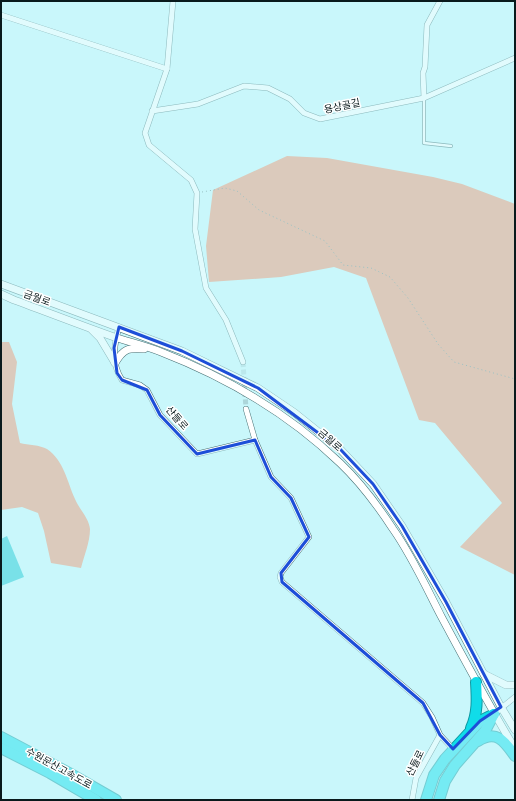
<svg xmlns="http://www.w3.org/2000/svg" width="516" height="801" font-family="'Titillium Web','Noto Sans KR',sans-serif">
<rect width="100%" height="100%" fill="#c9f7fb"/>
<g fill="#f1936f">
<path d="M287,156l40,2 106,19 29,7 53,20v371l-55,-28 42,-44 -67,-80 -16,-3 -53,-142 -32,-11 -53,10 -72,5 -3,-36 7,-56z"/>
<path d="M1,342h8l8,20 -5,42 8,39c8,2 20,2 27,6 17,12 20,32 28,50 4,10 14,19 15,30 0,13 -6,27 -9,39l-30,-5 -7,-32 -6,-18 -16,-6 -21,3z"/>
</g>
<path fill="#1ac5d1" d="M7,536l17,41 -23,9v-47z"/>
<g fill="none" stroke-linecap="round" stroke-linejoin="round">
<path stroke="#acd6da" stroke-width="5" stroke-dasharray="5 2.5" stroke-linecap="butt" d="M243,362l3,47"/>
<defs>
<path id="lane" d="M424,98v45l27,3"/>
<g id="street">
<path d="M173,1l-6,68 -22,64 4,12 42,35 6,13 -2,36 11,59 20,32 17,42"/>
<path d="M1,15l166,54"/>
<path d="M424,98l-1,-25 2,-6 2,-42 13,-24"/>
<path d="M152,111l46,-7 46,-18 24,2 22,11 14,14 16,6 104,-21 91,-40"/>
<path d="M119,327c-5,18 -8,36 3,53l18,5 7,5 13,25 37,39 58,-14"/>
<path d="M246,409l9,31 16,37 20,21 18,39 -28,36 -1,4 2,5 141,121 9,14 8,18 13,14"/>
<path d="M494,714l21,-17"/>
<path d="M412,800l4,-22 24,-43"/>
</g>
<g id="secondary">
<path d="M1,284l181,67 76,37 37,25 46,37 32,34 29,42 44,76 55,105 14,23"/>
<path d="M1,294l13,6c33,12 66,25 100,37 15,5 32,9 47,15 67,26 127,61 179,111 20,19 38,43 53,66 19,27 33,58 48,87 24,45 48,89 74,133"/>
<path d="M92,330l8,8 15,25"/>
<path d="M115,363c9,-15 13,-15 29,-14"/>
<path d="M484,674l22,11h9"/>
</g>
<g id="highway">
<path d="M471,728c7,-15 6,-30 5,-46"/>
<path d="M1,737l68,36 47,27"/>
<path d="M478,741c19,-12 27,1 37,15"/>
<path d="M1,748l49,25 46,27"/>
<path d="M426,800l8,-25 11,-16 35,-38 14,-7"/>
<path d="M439,800l6,-19 10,-16 30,-34 9,-17"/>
</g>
</defs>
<use href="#lane" stroke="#446e72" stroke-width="4"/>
<use href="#street" stroke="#446e72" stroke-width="6"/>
<use href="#secondary" stroke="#446e72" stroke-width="8"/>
<use href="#highway" stroke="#0e98a1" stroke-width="12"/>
<path stroke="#607f81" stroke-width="1" stroke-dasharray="1 3" stroke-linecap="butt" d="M202,192l23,-4 12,3 22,19 66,31 18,24 28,3 19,9 18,21 30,46 16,18 61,17"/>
<use href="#lane" stroke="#fff" stroke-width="2.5"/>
<use href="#street" stroke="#fff" stroke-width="5"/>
<use href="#secondary" stroke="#fff" stroke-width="7"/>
<use href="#highway" stroke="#10dce9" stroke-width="10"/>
</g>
<path d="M0 0H516V801H0ZM119,327l63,24 76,37 83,62 32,34 29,42 44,76 55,105 -21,14 -27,28 -13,-14 -17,-32 -141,-121 -1,-9 28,-36 -18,-39 -20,-21 -16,-37 -58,14 -37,-39 -13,-25 -25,-10 -5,-7 -3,-25z" fill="#c9f7fb" fill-opacity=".55" fill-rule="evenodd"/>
<path fill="none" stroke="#1d4ed8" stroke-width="3" stroke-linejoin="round" d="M119,327l63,24 76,37 83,62 32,34 29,42 44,76 55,105 -21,14 -27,28 -13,-14 -17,-32 -141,-121 -1,-9 28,-36 -18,-39 -20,-21 -16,-37 -58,14 -37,-39 -13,-25 -25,-10 -5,-7 -3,-25z"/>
<g text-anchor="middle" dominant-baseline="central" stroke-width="3" stroke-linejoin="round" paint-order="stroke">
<g font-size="10" fill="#091a1c" stroke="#fff">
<text transform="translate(342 106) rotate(-12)">용상골길</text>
<text transform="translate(37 298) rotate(20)">금월로</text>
<text transform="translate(177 418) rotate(49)">산들로</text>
<text transform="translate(330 440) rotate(41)">금월로</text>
<text transform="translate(415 763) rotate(-64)">산들로</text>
<text transform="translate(59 768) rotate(29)">수원문산고속도로</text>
</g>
</g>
<rect width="516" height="801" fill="none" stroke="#091a1c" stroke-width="4"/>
</svg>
